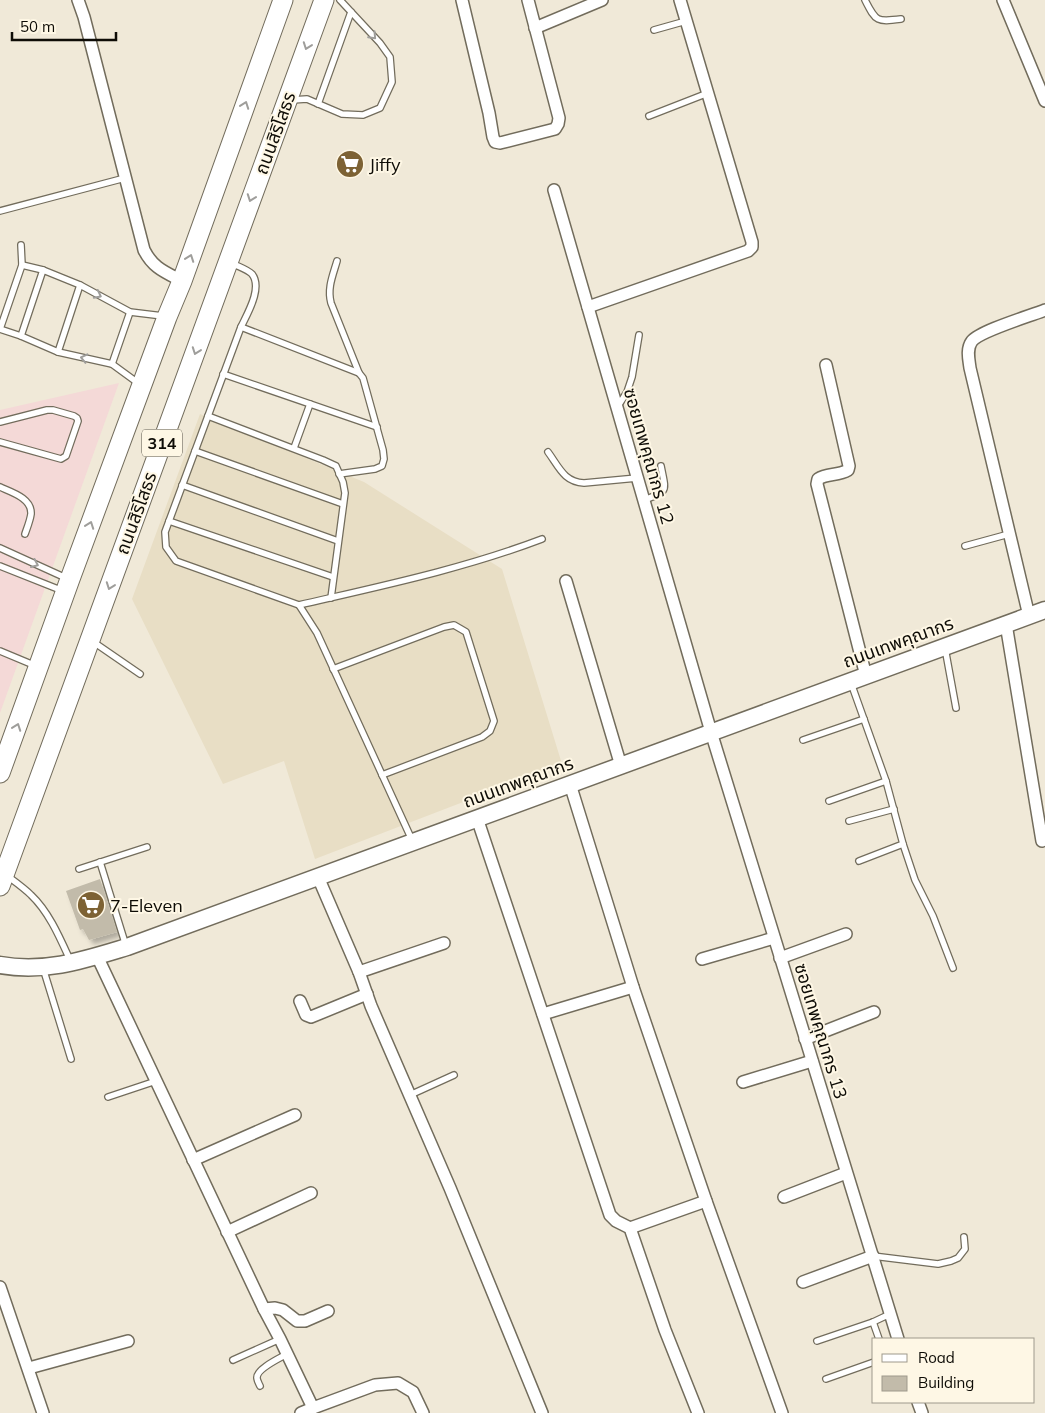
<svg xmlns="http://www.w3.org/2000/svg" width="1045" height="1413" font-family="Mulish,'Noto Sans Thai',sans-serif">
<defs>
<filter id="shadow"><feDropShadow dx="4.5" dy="4.5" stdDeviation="2.5" flood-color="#0004"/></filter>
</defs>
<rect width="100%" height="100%" fill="#f0e9d8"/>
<path fill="#f4d9d7" d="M119,383l-119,330v-303z"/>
<path fill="#e8dec5" d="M200,414l164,68 138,87 60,195 -247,95 -31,-98 -61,23 -91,-185z"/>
<path fill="#c2bbaa" filter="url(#shadow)" d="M100,879l17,53 -28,8 -6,-11 -3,1 -14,-39z"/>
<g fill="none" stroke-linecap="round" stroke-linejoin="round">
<defs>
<g id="service">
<path d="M865,0c11,22 12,22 36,19"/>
<path d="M654,30l32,-9"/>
<path d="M292,100l15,-1 35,15 21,1 17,-7 12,-26 -2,-25 -10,-14 -40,-43"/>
<path d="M318,104l33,-92"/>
<path d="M649,116l59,-23"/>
<path d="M0,211l125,-33"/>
<path d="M337,261c-4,14 -10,27 -6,42l28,70"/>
<path d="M230,262c6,4 17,7 22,12 11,14 -5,40 -11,53l-76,205 1,15 10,14 123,44 18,28 95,207"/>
<path d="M22,265l21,5"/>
<path d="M241,327l118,46 4,5 20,72 1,9 -2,7 -7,3 -36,5"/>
<path d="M0,329l22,-64 -1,-20"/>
<path d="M0,329l21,7"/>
<path d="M58,352l22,-67"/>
<path d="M112,364l18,-52"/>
<path d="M223,374l154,53"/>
<path d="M138,383l-26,-19 -54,-12 -37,-16 22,-66 37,15 50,27 33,4"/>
<path d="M618,406l9,-14 5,-15 7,-42"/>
<path d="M208,416l115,44 13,6 7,16 2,11 -14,105"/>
<path d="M0,422l47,-12h6l21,6 3,2 1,3 -12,35 -5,3 -61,-17"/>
<path d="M294,448l16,-44"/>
<path d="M195,451l148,53"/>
<path d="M548,452c11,15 16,30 36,31l53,-5"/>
<path d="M182,485l156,56"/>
<path d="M0,487c11,5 32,11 31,27 -1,7 -4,14 -6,20"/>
<path d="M644,500c25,-9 22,-8 17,-34"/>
<path d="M169,521l164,56"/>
<path d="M965,546l44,-12"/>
<path d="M0,548l66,30"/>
<path d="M0,566l63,25"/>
<path d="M299,605c82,-19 164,-36 243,-66"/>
<path d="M92,641l48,33"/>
<path d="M945,648l11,60"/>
<path d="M0,651l36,15"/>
<path d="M333,669l111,-42 10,-2 12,7 28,89 -4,10 -8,6 -100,38"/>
<path d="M851,683l35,98 17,63 -44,17"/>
<path d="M803,740l61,-21"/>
<path d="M829,801l57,-20"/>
<path d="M849,821l45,-12"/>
<path d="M903,844l12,36 18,36 20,52"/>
<path d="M100,862l26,84"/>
<path d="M79,869l68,-22"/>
<path d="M6,875c8,6 18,13 25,20 18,17 29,43 39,65"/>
<path d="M43,968l28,91"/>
<path d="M410,1095l44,-20"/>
<path d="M108,1097l48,-16"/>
<path d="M873,1256l65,8 13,-3 7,-3 7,-9 -1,-12"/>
<path d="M873,1322l6,17"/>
<path d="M817,1341l56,-19 17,-8"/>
<path d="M233,1360l47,-21"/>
<path d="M826,1379l48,-17"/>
<path d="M260,1386c-1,-2 -3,-7 -3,-8 -1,-9 23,-20 30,-24"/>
</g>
<g id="minor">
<path d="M78,0l6,17 60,233c9,18 21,22 38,31"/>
<path d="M462,0l27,113 4,24 2,5 5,1 55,-14 3,-5 1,-6 -31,-118"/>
<path d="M1003,0l42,101"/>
<path d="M535,28l67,-28"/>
<path d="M554,190l157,542 187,607"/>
<path d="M588,307l160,-56 4,-4v-5l-72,-242"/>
<path d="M826,365l23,101 -1,4c-10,6 -21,3 -30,9l-1,5 49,192"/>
<path d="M566,581l55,185"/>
<path d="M1029,616l-59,-248c-1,-8 -4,-19 2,-27 8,-10 58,-25 73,-31"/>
<path d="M1006,624l36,217"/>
<path d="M570,784l63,203 73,214 76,212"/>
<path d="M477,818l133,397 6,6 14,7 35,102 33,83"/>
<path d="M318,877l41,95 12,34 79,182 92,225"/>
<path d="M97,956l167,353 16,30 33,69 62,-23 23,-2 15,9 10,21"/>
<path d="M780,958l66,-24"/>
<path d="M702,959l72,-21"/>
<path d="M359,972l85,-29"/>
<path d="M300,1001l6,14 5,2 56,-23"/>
<path d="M543,1014l90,-27"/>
<path d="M805,1039l69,-27"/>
<path d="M743,1082l69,-21"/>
<path d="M193,1160l102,-45"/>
<path d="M784,1197l62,-24"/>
<path d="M630,1228l76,-27"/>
<path d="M227,1232l84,-39"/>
<path d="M803,1282l70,-26"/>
<path d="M0,1287l43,126"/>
<path d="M264,1309l11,-1 8,2 14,11h8l23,-10"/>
<path d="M29,1368l99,-27"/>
<path d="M918,1402l4,11"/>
<path d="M301,1413l12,-5"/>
</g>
<path id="secondary" d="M0,965c46,8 84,-5 127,-18l918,-337"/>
<g id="trunk">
<path d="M0,773l70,-194 97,-262 15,-36 101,-281"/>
<path d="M0,886l324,-886"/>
</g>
</defs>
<use href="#service" stroke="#726c5c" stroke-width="8"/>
<use href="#minor" stroke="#726c5c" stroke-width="14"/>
<use href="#secondary" stroke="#726c5c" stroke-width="19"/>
<use href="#trunk" stroke="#726c5c" stroke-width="21"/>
<use href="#service" stroke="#fff" stroke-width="5.5"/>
<use href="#minor" stroke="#fff" stroke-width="11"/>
<use href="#secondary" stroke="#fff" stroke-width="16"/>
<use href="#trunk" stroke="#fff" stroke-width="19"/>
</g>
<defs><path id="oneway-chevron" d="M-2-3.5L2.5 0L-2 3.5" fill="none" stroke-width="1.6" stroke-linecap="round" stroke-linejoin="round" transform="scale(1.25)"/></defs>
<g stroke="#9f9e9b">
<use href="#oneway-chevron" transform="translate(373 36) rotate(47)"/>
<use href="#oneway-chevron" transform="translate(307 46) rotate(110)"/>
<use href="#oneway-chevron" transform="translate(245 105) rotate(-70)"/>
<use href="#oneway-chevron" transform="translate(251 198) rotate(110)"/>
<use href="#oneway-chevron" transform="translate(190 258) rotate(-70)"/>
<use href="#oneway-chevron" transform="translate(98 295) rotate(27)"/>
<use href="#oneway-chevron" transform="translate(196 351) rotate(110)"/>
<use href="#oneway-chevron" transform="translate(84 358) rotate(-167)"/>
<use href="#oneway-chevron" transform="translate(90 525) rotate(-70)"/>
<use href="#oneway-chevron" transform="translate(35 564) rotate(24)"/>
<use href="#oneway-chevron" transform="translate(110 586) rotate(110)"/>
<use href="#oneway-chevron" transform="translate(17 727) rotate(-70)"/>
</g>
<defs>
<symbol id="supermarket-disc" viewBox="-11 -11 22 22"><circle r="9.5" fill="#7d6234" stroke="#fef7e5"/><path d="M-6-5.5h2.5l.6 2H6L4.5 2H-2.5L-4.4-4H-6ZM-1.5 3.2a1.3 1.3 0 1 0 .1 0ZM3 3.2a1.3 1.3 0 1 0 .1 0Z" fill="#fff"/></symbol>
</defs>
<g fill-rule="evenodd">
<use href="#supermarket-disc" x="334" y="148" width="32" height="32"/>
<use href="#supermarket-disc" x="75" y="889" width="32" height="32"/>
</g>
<g text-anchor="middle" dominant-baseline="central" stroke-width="4" stroke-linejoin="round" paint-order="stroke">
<rect fill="#fef7e5" stroke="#565249" stroke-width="1" x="142" y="429.5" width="40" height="27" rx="4"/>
<g font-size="16" font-weight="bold" fill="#0e0c06">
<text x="162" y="443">314</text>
</g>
<g font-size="18" fill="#0e0c06" stroke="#fef7e5">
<text transform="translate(275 133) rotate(-70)">ถนนสิริโสธร</text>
<text transform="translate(649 456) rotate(74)">ซอยเทพคุณากร 12</text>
<text transform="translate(136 513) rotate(-70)">ถนนสิริโสธร</text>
<text transform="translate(898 642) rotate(-20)">ถนนเทพคุณากร</text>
<text transform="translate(518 782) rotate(-20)">ถนนเทพคุณากร</text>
<text transform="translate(821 1031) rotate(73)">ซอยเทพคุณากร 13</text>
</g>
<g font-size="18" fill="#0e0c06" stroke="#fef7e5" text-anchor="start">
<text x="369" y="164">Jiffy</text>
<text x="110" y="905">7-Eleven</text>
</g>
</g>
<rect x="872" y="1338" width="162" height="65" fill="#fef7e5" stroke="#9e998c"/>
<rect x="882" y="1354" width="25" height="8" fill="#ffffff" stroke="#9e998c"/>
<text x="918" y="1363" font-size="15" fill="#0e0c06">Road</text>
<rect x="882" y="1376" width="25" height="15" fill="#c2bbaa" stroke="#9e998c"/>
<text x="918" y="1388" font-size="15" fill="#0e0c06">Building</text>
<path d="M12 32v8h104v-8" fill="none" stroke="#0e0c06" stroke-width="2.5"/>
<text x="20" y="32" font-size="15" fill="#0e0c06" stroke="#fef7e5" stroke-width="4" paint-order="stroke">50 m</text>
</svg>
